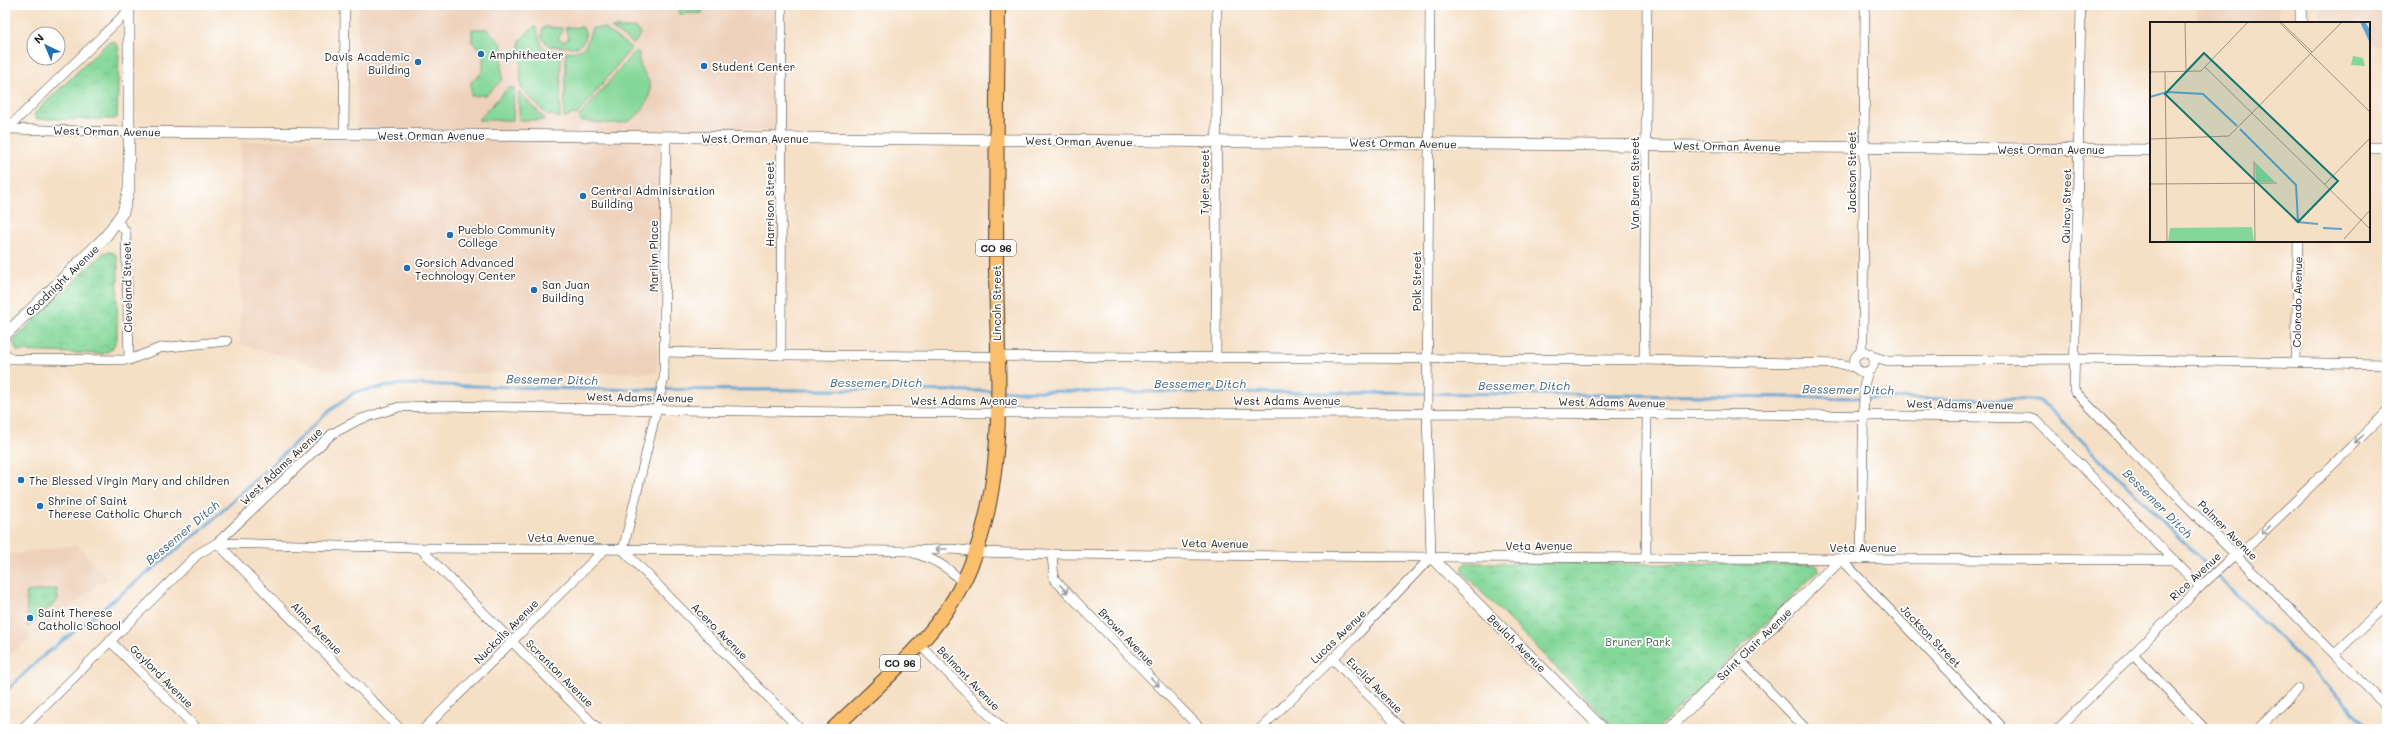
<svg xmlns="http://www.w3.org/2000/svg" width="2392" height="734" font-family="Mali,sans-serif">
<defs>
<pattern id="park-crowns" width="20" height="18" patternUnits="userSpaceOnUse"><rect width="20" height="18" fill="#84d799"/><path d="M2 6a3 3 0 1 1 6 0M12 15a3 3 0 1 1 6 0" fill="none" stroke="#71b883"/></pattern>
</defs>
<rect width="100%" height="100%" fill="#fff"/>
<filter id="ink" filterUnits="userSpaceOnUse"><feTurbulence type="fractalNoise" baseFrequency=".025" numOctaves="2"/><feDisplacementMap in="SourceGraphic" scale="8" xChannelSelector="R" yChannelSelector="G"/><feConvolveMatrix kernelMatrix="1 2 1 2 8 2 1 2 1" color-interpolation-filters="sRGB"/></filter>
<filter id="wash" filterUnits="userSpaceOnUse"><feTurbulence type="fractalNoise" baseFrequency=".012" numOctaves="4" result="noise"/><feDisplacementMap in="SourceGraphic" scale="16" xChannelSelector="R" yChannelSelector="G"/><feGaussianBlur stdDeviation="0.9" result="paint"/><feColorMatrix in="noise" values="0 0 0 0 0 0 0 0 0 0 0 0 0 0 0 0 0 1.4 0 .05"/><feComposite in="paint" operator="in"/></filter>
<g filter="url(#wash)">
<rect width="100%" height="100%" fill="#f5dfc5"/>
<g fill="#eed1bb">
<path d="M358,5h416l1,120 -4,6 -110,-1 -4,243h-314l-103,-29 1,-203h106l9,-3z"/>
<rect x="2197" y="5" width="82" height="18"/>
<path d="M2320,5h67v41h-18v-23h-49z"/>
<path d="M77,545l30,33 -102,80v-103z"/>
</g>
<g fill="#84d799" stroke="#507a5a">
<path d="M679,5h23v8l-23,1z"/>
<path d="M536,27l6,20 8,4 11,1 -1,66 -7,-3h-6l-26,-27 -1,-47 12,-13z"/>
<path d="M545,27l17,1v4l-4,6 5,4 6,-4 -4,-10 17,-1 3,5v8l-7,7 -29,-1 -7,-8v-9z"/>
<path d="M592,28h12l27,20 -54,67 -5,-1 -8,4 2,-66c23,-1 19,-6 26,-24z"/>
<path d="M611,28h24l6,5 -7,11z"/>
<path d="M472,29h15l15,15v36l-16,15 -15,1v-14l12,-10v-20l-11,-10z"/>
<path d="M635,51l4,2c-2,13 6,19 10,29 5,15 -9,36 -23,40 -11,3 -33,0 -44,-1l-3,-4z"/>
<path d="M508,88h6l-1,32h-35z"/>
<path d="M519,92l25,26 -1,2h-24z"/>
</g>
<g fill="url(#park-crowns)" stroke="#507a5a">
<path d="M112,41l5,3 2,5 -2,69 -4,1h-77l-2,-5 72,-70z"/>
<path d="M108,252l6,1 4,6 -1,80 -5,10 -9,5 -86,-3 -3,-7 1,-5 88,-86z"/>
<path d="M1466,563l349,2 3,1 1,4 -161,159h-42l-154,-157v-6z"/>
<path d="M57,589l1,11 -30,27 -2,-35z"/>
</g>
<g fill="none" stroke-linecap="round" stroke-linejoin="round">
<g stroke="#5ca2d2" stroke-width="3">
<path d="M1003,391l525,3 509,6 10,6 324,323"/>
<path d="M5,692l37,-35 163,-130 123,-115 27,-20 47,-8 180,5 413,2"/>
</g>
</g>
</g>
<g filter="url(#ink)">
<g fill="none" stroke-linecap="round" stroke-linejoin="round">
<defs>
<g id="minor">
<path d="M2081,5l-7,385 51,54 262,263"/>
<path d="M7,129l123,3"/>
<path d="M5,131l124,-121"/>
<path d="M344,134l1,-129"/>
<path d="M666,137l-2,241 -41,172 177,179"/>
<path d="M118,222l8,10 3,128"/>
<circle cx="1864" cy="362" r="10"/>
<path d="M665,352l116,3 863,5 197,4 15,4"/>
<path d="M5,353l6,6 118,1 31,-12 67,-7"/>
<path d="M1860,353l3,-14 2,-334"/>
<path d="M781,355l1,-350"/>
<path d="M1872,356l16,5 187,-2 312,5"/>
<path d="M1216,359l1,-354"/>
<path d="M1644,360l3,-355"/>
<path d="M2296,363l2,-122"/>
<path d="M217,543l203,5 485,3 48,-2 24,3 75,2 379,3 743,3"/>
<path d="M217,543l183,186"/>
<path d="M420,548l178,181"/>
<path d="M910,552c21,6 39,14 52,31"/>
<path d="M1052,554l2,25 147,150"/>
<path d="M1646,557l1,-142"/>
<path d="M1841,559l163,170"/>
<path d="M1861,559l3,-173 4,-15"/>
<path d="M110,641l87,88"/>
<path d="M919,644l84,85"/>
<path d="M2133,654l72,75"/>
<path d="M2335,654l52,-50"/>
<path d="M1332,658l70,71"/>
<path d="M1739,659l67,70"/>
<path d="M22,729l176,-175 19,-11 115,-109 26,-14 41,-13 43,-1c186,3 372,7 558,7 343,1 686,-2 1029,5l7,2 164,167"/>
<path d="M424,729l181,-180"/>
<path d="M1260,729l95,-92 76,-80 -4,-146 3,-406"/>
<path d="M2058,729l142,-142 30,-28 17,-11 140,-136"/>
<path d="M2258,729l40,-40"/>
</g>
<g id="tertiary">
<path d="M2301,23v-18"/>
<path d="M130,132l2021,18"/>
<path d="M2369,148h18"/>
<path d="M5,335l101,-99 17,-24 6,-23v-184"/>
<path d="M1431,557l172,172"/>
<path d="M1668,729l173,-170"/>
</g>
<path id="primary" d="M833,729c42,-41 98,-87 126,-139 52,-95 38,-218 37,-323 0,-87 1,-175 2,-262"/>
</defs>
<use href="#minor" stroke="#3d3935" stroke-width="10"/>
<use href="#tertiary" stroke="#3d3935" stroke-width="12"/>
<use href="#primary" stroke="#3d3935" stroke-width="16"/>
<use href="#minor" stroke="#fff" stroke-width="9"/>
<use href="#tertiary" stroke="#fff" stroke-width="11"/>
<use href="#primary" stroke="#fabe6d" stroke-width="14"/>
</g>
<defs><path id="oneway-shaft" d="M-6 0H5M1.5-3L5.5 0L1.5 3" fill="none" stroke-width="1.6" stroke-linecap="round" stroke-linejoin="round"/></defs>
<g stroke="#999">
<use href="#oneway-shaft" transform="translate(2359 439) rotate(136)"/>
<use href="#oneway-shaft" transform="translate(2266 530) rotate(136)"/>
<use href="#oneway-shaft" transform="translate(941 549) rotate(-180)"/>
<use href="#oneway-shaft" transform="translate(1064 589) rotate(46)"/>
<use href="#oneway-shaft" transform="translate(1155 682) rotate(45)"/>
</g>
</g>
<g fill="#1f6fb2" stroke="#fff" stroke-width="1.5">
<circle cx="481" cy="54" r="4"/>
<circle cx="418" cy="62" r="4"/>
<circle cx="704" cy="66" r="4"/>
<circle cx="583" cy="196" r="4"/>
<circle cx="450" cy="235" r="4"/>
<circle cx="407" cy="268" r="4"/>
<circle cx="534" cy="290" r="4"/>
<circle cx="21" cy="480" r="4"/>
<circle cx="40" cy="506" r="4"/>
<circle cx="30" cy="618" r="4"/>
</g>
<g text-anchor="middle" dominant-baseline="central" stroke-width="3.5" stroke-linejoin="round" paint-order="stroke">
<g fill="#fff" stroke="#606060" stroke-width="1">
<rect x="976" y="240" width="40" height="16" rx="3"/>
<rect x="880" y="655" width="40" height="16" rx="3"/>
</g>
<g font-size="10" font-weight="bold" fill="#1c1c1c">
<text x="996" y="248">CO 96</text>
<text x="900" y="663">CO 96</text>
</g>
<g font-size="11" fill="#1c1c1c" stroke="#fff" text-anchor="start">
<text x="489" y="54">Amphitheater</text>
<text x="410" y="56" text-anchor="end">Davis Academic<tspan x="410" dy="13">Building</tspan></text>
<text x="712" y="66">Student Center</text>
<text x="591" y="190">Central Administration<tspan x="591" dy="13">Building</tspan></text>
<text x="458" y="229">Pueblo Community<tspan x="458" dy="13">College</tspan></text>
<text x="415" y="262">Gorsich Advanced<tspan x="415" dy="13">Technology Center</tspan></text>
<text x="542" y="284">San Juan<tspan x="542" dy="13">Building</tspan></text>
<text x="29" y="480">The Blessed Virgin Mary and children</text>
<text x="48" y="500">Shrine of Saint<tspan x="48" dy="13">Therese Catholic Church</tspan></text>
<text x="38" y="612">Saint Therese<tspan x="38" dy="13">Catholic School</tspan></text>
</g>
<g font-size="11" fill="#1c1c1c" stroke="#fff">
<text transform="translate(107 131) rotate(1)">West Orman Avenue</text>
<text x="431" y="135">West Orman Avenue</text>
<text x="755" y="138">West Orman Avenue</text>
<text transform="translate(1079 141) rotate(1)">West Orman Avenue</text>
<text transform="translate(1403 143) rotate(1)">West Orman Avenue</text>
<text transform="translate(1727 146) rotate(1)">West Orman Avenue</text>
<text x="2051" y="149">West Orman Avenue</text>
<text transform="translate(1851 172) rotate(-90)">Jackson Street</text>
<text transform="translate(1204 182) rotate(-90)">Tyler Street</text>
<text transform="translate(1634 183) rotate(-90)">Van Buren Street</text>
<text transform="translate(769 204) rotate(-90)">Harrison Street</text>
<text transform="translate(2066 206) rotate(-89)">Quincy Street</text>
<text transform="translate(653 256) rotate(-90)">Marilyn Place</text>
<text transform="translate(62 280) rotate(-44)">Goodnight Avenue</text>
<text transform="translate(1416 281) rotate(-90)">Polk Street</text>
<text transform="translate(127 287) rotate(-91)">Cleveland Street</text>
<text transform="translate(2297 302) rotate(-89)">Colorado Avenue</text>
<text transform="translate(996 303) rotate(-90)">Lincoln Street</text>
<text transform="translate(640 397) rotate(1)">West Adams Avenue</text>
<text x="964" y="400">West Adams Avenue</text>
<text x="1287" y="400">West Adams Avenue</text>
<text transform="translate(1612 402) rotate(1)">West Adams Avenue</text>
<text transform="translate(1960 404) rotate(1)">West Adams Avenue</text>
<text transform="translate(281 466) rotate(-43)">West Adams Avenue</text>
<text transform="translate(2228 530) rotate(45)">Palmer Avenue</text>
<text x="561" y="537">Veta Avenue</text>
<text transform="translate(1215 543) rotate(1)">Veta Avenue</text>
<text x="1539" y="545">Veta Avenue</text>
<text x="1863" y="547">Veta Avenue</text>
<text transform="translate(2195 576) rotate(-43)">Rice Avenue</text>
<text transform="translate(317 628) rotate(46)">Alma Avenue</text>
<text transform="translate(506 631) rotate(-45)">Nuckolls Avenue</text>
<text transform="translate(720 631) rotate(45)">Acero Avenue</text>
<text transform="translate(1338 636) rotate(-44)">Lucas Avenue</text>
<text transform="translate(1931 636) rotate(46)">Jackson Street</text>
<text transform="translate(1127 637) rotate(46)">Brown Avenue</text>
<text transform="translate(1517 643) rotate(45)">Beulah Avenue</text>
<text transform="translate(1754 644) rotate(-44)">Saint Clair Avenue</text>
<text transform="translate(560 673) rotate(45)">Scranton Avenue</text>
<text transform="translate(162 676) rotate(45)">Gaylord Avenue</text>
<text transform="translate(969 678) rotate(46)">Belmont Avenue</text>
<text transform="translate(1375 685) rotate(45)">Euclid Avenue</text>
</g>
<g font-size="11" fill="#405d48" stroke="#fff">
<text x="1638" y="641">Bruner Park</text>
</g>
<g font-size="12" font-style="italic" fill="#3c5f77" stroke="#fff">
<text transform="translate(552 379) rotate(1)">Bessemer Ditch</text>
<text x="876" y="382">Bessemer Ditch</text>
<text x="1200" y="383">Bessemer Ditch</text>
<text x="1524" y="385">Bessemer Ditch</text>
<text transform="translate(1848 389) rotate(1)">Bessemer Ditch</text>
<text transform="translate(2158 503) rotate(45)">Bessemer Ditch</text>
<text transform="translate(182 532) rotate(-40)">Bessemer Ditch</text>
</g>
</g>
<g transform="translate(2150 22)">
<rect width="220" height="220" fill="#f5dfc5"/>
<path d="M102,205l2,15h-86l2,-14z" fill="#84d799"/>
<path d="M203,34l10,2 2,8 -14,-1zM105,141h1l19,19h-19z" fill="#84d799"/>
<path d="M210,0h5l5,8v13z" fill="#5ca2d2"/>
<path fill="none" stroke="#5ca2d2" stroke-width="2" d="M0,75l17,-5 36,2 34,32M90,107l56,56 2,37 20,2M173,206l19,1"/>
<path fill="none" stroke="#9e9181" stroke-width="1" d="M35,0l1,50M129,0l32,32M131,0l31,30M161,32l59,58M55,45l165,162M0,50l51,-1 47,-49M15,50l1,67M0,117l79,-3 113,-114M16,117l1,103M104,139l1,81M0,162l127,-1M174,163l46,-47M194,217l26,-29"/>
<path fill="#0f766e" fill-opacity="0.15" stroke="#0f766e" stroke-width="2" d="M54,31l134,128 -40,41 -133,-128z"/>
<rect width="220" height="220" fill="none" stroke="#1c1c1c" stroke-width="2"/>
</g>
<rect width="2392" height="734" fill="none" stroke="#fff" stroke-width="20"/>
<g transform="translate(46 46) rotate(316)"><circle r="19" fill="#ffffff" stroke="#a4a4a4"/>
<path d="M0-3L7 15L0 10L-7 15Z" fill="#1f6fb2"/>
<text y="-6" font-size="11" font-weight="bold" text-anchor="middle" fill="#1c1c1c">N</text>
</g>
</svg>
